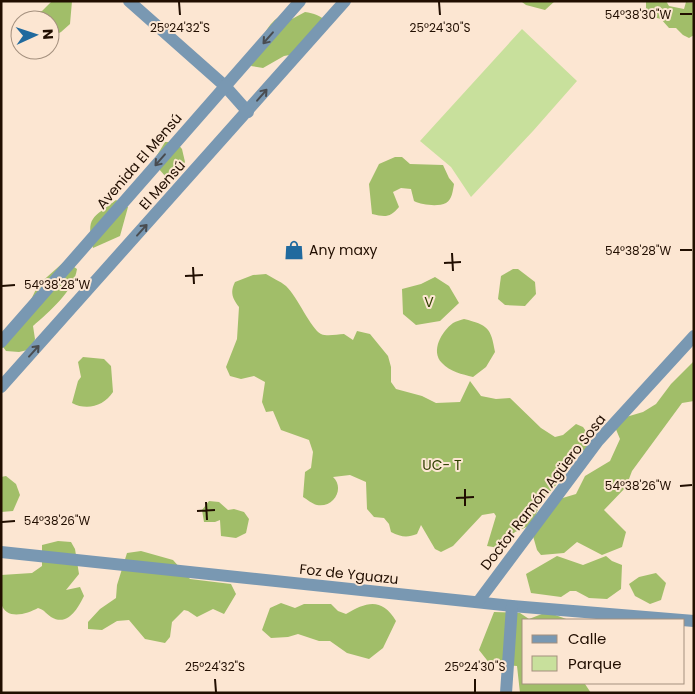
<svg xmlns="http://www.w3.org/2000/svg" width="695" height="694" font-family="Poppins,sans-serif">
<rect width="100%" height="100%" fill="#fce6d2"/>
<path fill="#c8e09c" d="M522,29l55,52 -44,50 -62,66 -20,-30 -31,-26z"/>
<g fill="#a1be69">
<path d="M52,1h20l-2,23 -9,8 -11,6v-18l-28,-1 9,-6 11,-2z"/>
<path d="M555,1l-10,9 -19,-5 -4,-3z"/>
<path d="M646,1h20l3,5 15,3 2,-7 8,1v32l-5,3 -6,-3 -7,-7h-7l-8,-9 -12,-3 -3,-4z"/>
<path d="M305,12c9,1 15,4 22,9l-32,33 -11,2 -21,12 -12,-2c7,-16 13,-40 28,-49l13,2z"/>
<path d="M165,142h11l6,7 3,13 -8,13 -12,1 -12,-14z"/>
<path d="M395,157h7l8,7 33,1 6,13 5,6c-1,6 -2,16 -8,19 -8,4 -24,2 -32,-2l-3,-12 -10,-1 -8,4 6,15c-9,11 -14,10 -27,7l-3,-30 10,-20z"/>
<path d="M116,200l12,7 -8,29 -27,12c-7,-32 -1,-29 23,-48z"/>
<path d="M65,261l12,8c-3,22 -28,43 -44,57l2,13 -3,10 -13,3 -13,-1 -5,-7 17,-17 20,-42z"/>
<path d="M513,269h5l17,13 1,12 -11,12 -20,-1 -7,-6 3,-23z"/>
<path d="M266,274c6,4 14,7 20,12 11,10 25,43 35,48 7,3 16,0 23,0l9,6 4,-9 13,3 18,22 3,11v15l5,7 26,7 14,7 24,-1 10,-21 11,15 15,3 14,-1 31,30 14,9 8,-2 13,-11 7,3 7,10 -4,12 -17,11 -6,8 -7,17 -10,11 -8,13 -4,11 -5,6 -14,6 -16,16 -12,-2 9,-30 -2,-3 -12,2 -29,31 -12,6 -6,-3 -14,-24 -4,9c-10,4 -16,3 -26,-2l-2,-8 -5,-6 -10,-1 -7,-8 -1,-27 -16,-7 -17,2c12,11 1,31 -16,28 -5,-1 -10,-6 -14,-8l2,-25 6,-4 2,-16 -4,-12 -28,-10 -8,-19 -7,1 -4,-10 3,-20 -11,-6 -13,3 -11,-3 -4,-9 11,-28 2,-32c-7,-9 -9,-15 -4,-25l18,-7z"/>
<path d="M435,277l14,9 10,17 -19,18 -24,4 -13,-11 -1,-25 19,-5z"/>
<path d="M464,319c24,6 27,9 31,33l-9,15 -13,10c-11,-3 -23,-5 -31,-14 -12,-12 0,-32 11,-40 3,-2 8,-3 11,-4z"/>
<path d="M83,357l21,2 7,7 2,26c-9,14 -26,19 -41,11l6,-22 3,-4 -3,-15z"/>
<path d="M694,361v40l-12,2 -50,68 -6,16 -22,23 22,22 -4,15 -20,8 -25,-13 -13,11 -23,2 -4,-5 -4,-14 23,-36 20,-6 9,-18 25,-15 10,-22 -5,-12 11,-10 17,-5 13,-8 15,-20z"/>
<path d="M6,476l10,8 4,11 -7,16 -12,1v-35z"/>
<path d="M209,501l10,1 9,8 6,-1 10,3 5,7 -3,14 -10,5 -15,-2 -1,-16 -5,2h-11l-2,-12z"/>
<path d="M58,541l13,1 4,7 4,25 -13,16 14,-3 4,9c-6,12 -16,31 -33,21 -6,-4 -5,-6 -13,-9 -11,6 -32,13 -37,-5 -1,-8 0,-19 0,-28l31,-2 10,-7v-21z"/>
<path d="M141,551l32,9 17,19 41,5 5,10 -12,20 -11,-5 -16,8 -9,-6 -4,-1 -12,12 -2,15 -5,6 -20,-4 -16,-19 -12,1 -15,9 -14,-1v-7l12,-13 16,-11 1,-13 10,-32z"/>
<path d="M557,556l26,9 23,-9 6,5 10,4 -1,24 -14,10 -18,-1 -13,-7h-6l-9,6 -30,-4 -5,-19z"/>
<path d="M656,573l10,10 -5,17 -11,4 -15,-8 -6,-12 10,-7z"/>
<path d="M281,603l14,5 9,-4h27l7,7 8,3c20,-12 36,-17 50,7l-13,27 -14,11 -22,-6 -17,-12h-11l-21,-7 -10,3 -17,1 -9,-8 8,-22z"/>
<path d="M494,612l26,1 9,6 18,-7 22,8h-45v63h55l6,1 6,9h-71l-3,-27 -27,-2 -11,-14z"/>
</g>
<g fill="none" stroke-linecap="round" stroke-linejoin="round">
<g stroke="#7998b2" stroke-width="12">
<path d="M129,1l96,85 23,26"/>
<path d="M1,342l299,-341"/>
<path d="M1,387l344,-386"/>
<path d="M1,552l511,54 182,15"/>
<path d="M478,602l120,-161 96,-105"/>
<path d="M506,693l6,-87"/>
</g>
</g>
<defs><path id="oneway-shaft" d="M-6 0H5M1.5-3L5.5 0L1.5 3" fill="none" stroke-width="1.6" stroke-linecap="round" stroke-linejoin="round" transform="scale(1.25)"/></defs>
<g stroke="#494c50">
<use href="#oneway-shaft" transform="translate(268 38) rotate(131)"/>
<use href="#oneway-shaft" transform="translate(262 95) rotate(-49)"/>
<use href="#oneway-shaft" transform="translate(160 160) rotate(131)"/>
<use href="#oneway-shaft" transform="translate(142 230) rotate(-48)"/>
<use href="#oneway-shaft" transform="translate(34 351) rotate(-48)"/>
</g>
<path fill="none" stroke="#210e00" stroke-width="2" d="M179,2l1,13M439,2l1,13M680,14h12M680,250h12M452,253l1,18M444,263l17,-1M193,267l1,17M185,276l18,-1M2,286l13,-1M680,486l12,-1M465,489v17M456,498l18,-1M206,502l1,18M197,511l18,-1M2,522l13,-1M215,679l1,13M475,679v13"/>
<defs>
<symbol id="shop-bare" viewBox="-9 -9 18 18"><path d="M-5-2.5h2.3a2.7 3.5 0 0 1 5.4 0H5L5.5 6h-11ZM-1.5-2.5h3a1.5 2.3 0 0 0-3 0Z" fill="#216a9e" stroke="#fce6d2" stroke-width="2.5" paint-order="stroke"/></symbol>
</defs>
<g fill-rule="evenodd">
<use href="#shop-bare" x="280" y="236" width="28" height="28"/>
</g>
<g text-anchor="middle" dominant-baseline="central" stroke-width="4" stroke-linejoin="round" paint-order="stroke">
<g font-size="14" fill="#210e00" stroke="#fce6d2">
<text transform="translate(139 161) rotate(-49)">Avenida El Mensú</text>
<text transform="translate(162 185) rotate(-48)">El Mensú</text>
<text transform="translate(543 492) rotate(-52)">Doctor Ramón Agüero Sosa</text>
<text transform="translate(349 574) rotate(6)">Foz de Yguazu</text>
</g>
<g font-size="14" fill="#210e00" stroke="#fce6d2" text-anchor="start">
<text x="309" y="250">Any maxy</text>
</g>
<g font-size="14" fill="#2f3f00" stroke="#fce6d2">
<text x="429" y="302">V</text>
<text x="442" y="465">UC- T</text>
</g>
</g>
<g font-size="12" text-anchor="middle" fill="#210e00" stroke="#fce6d2" stroke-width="4" stroke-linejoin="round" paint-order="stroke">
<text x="638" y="19">54°38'30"W</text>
<text x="180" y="32">25°24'32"S</text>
<text x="440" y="32">25°24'30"S</text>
<text x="638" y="255">54°38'28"W</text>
<text x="57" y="289">54°38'28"W</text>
<text x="638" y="490">54°38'26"W</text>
<text x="57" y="525">54°38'26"W</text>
<text x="215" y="671">25°24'32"S</text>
<text x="475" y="671">25°24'30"S</text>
</g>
<rect width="695" height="694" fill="none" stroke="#210e00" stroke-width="5"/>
<rect x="522" y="619" width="162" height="65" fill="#fce6d2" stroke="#a4907e"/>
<rect x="532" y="635" width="25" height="8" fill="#7998b2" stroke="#a4907e"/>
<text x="568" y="644" font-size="15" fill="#210e00">Calle</text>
<rect x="532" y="656" width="25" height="15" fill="#c8e09c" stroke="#a4907e"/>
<text x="568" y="669" font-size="15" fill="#210e00">Parque</text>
<g transform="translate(35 35) rotate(87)"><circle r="24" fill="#fce6d2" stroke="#a4907e"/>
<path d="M0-4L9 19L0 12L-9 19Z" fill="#216a9e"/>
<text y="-8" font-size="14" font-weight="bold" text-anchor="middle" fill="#210e00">N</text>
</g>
</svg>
